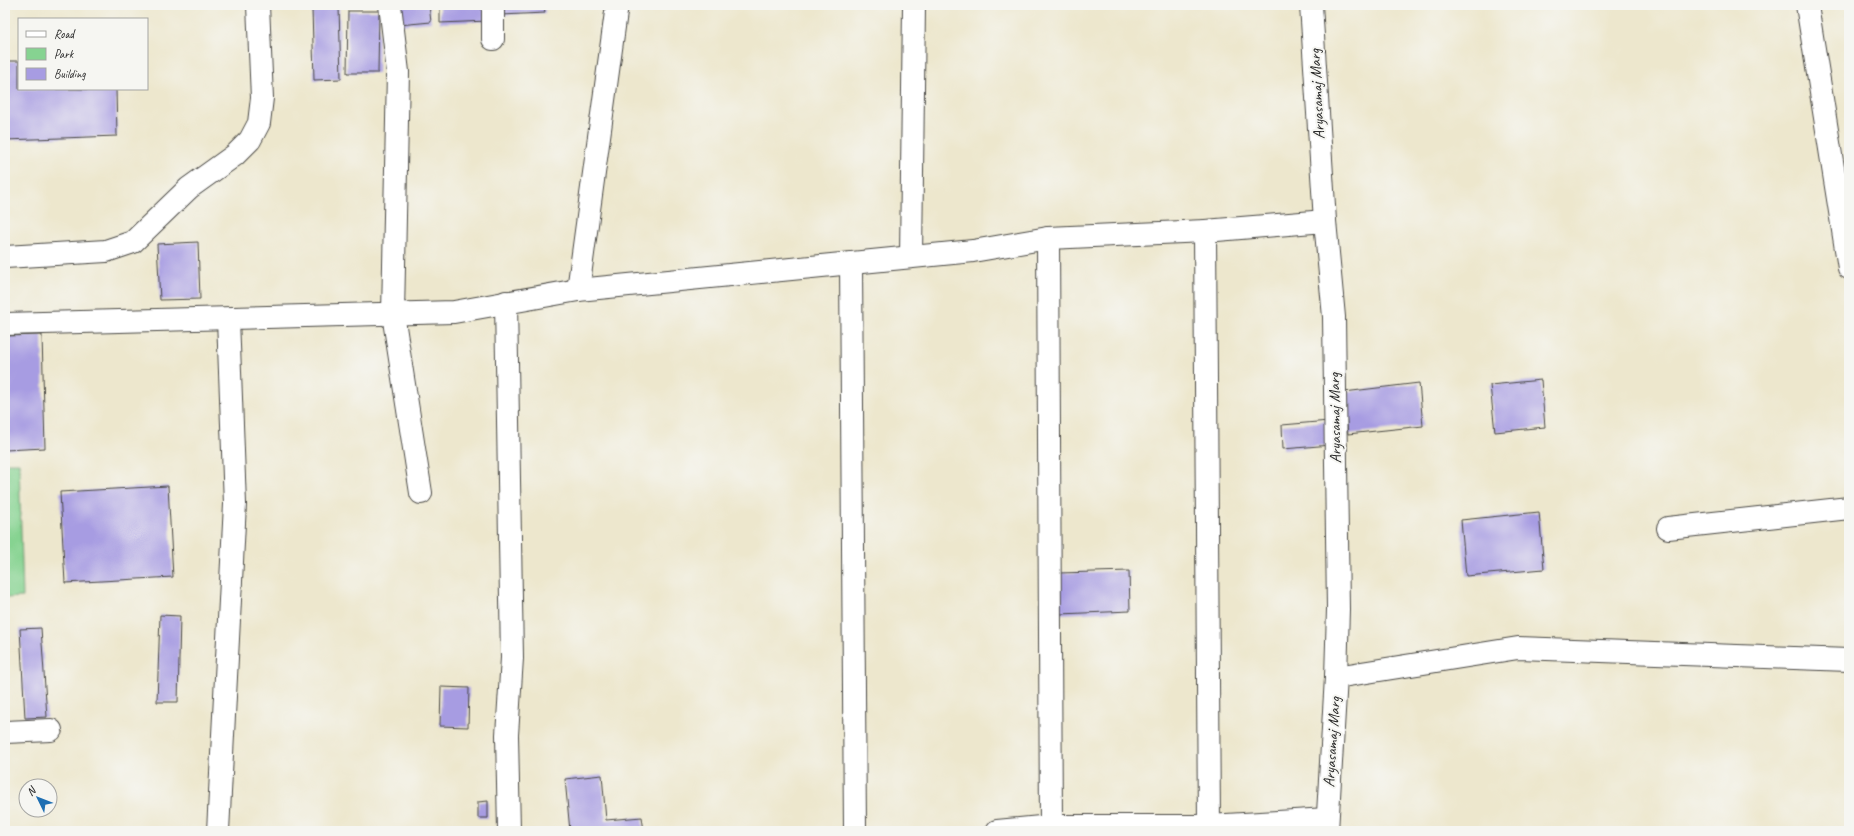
<svg xmlns="http://www.w3.org/2000/svg" width="1854" height="836" font-family="Caveat,sans-serif">
<rect width="100%" height="100%" fill="#f6f6f2"/>
<filter id="ink" filterUnits="userSpaceOnUse"><feTurbulence type="fractalNoise" baseFrequency=".025" numOctaves="2"/><feDisplacementMap in="SourceGraphic" scale="8" xChannelSelector="R" yChannelSelector="G"/><feConvolveMatrix kernelMatrix="1 2 1 2 8 2 1 2 1" color-interpolation-filters="sRGB"/></filter>
<filter id="wash" filterUnits="userSpaceOnUse"><feTurbulence type="fractalNoise" baseFrequency=".012" numOctaves="4" result="noise"/><feDisplacementMap in="SourceGraphic" scale="16" xChannelSelector="R" yChannelSelector="G"/><feGaussianBlur stdDeviation="0.9" result="paint"/><feColorMatrix in="noise" values="0 0 0 0 0 0 0 0 0 0 0 0 0 0 0 0 0 1.4 0 .05"/><feComposite in="paint" operator="in"/></filter>
<g filter="url(#wash)">
<rect width="100%" height="100%" fill="#ede7cd"/>
<path fill="#86d391" stroke="#587f5e" d="M5,463h14l4,134 -18,1z"/>
<g id="blocks">
<g fill="#a79ce2">
<path d="M397,5h32l2,17 -32,3z"/>
<path d="M440,5h48v16l-48,2z"/>
<path d="M500,5h44l1,8 -44,2z"/>
<path d="M339,7l2,72 -27,1 -2,-71z"/>
<path d="M348,11h31l-1,62h-31z"/>
<path d="M5,61h14v28h97l1,47 -112,4z"/>
<path d="M198,242l2,57 -40,1 -3,-56z"/>
<path d="M42,335l3,113 -40,2v-114z"/>
<path d="M1541,380l4,47 -50,5 -5,-47z"/>
<path d="M1419,383l4,43 -75,8 -4,-42z"/>
<path d="M1329,421l2,24 -48,4 -1,-24z"/>
<path d="M168,486l5,91 -108,6 -5,-91z"/>
<path d="M1539,512l5,57 -78,7 -5,-56z"/>
<path d="M1129,571l1,40 -70,3 -1,-41z"/>
<path d="M160,615l20,1 -2,86h-21z"/>
<path d="M41,628l6,89 -22,1 -5,-89z"/>
<path d="M441,687l28,1 -1,39 -28,-1z"/>
<path d="M602,775l4,45 36,-3 2,14h-74l-5,-52z"/>
<path d="M488,801v17h-10v-16z"/>
</g>
</g>
</g>
<g filter="url(#ink)">
<use href="#blocks" fill-opacity="0" stroke="#484743" stroke-width="1"/>
<g fill="none" stroke-linecap="round" stroke-linejoin="round">
<defs>
<g id="minor">
<path d="M390,5l8,67 -5,242 28,179"/>
<path d="M1311,5l14,216 9,96 4,292 -2,68 -9,154"/>
<path d="M1807,5l42,263"/>
<path d="M493,39v-34"/>
<path d="M1205,231l4,595"/>
<path d="M1048,238l3,593"/>
<path d="M5,257l101,-6 27,-9 56,-54 46,-33 15,-15 9,-17 3,-25 -4,-93"/>
<path d="M911,257l3,-252"/>
<path d="M851,263l4,568"/>
<path d="M578,290l39,-285"/>
<path d="M506,302l6,356 -5,77 2,96"/>
<path d="M5,324l449,-12 124,-22 395,-39 75,-13 157,-7 120,-10"/>
<path d="M1668,528l181,-20"/>
<path d="M1336,677l182,-29 331,12"/>
<path d="M5,732l46,-2"/>
<path d="M218,831l17,-327 -7,-185"/>
<path d="M997,831l54,-5h158l118,-7"/>
</g>
</defs>
<use href="#minor" stroke="#484743" stroke-width="24"/>
<use href="#minor" stroke="#fff" stroke-width="22"/>
</g>
</g>
<g text-anchor="middle" dominant-baseline="central" stroke-width="4" stroke-linejoin="round" paint-order="stroke">
<g font-size="16" fill="#2b2b2b" stroke="#f6f6f2">
<text transform="translate(1317 94) rotate(-93)">Aryasamaj Marg</text>
<text transform="translate(1335 418) rotate(-91)">Aryasamaj Marg</text>
<text transform="translate(1332 742) rotate(-86)">Aryasamaj Marg</text>
</g>
</g>
<rect width="1854" height="836" fill="none" stroke="#f6f6f2" stroke-width="20"/>
<rect x="18" y="18" width="130" height="72" fill="#f6f6f2" stroke="#a5a5a2"/>
<rect x="26" y="31" width="20" height="6" fill="#ffffff" stroke="#a5a5a2"/>
<text x="54" y="38" font-size="12" fill="#2b2b2b">Road</text>
<rect x="26" y="48" width="20" height="12" fill="#86d391" stroke="#a5a5a2"/>
<text x="54" y="58" font-size="12" fill="#2b2b2b">Park</text>
<rect x="26" y="68" width="20" height="12" fill="#a79ce2" stroke="#a5a5a2"/>
<text x="54" y="78" font-size="12" fill="#2b2b2b">Building</text>
<g transform="translate(38 798) rotate(313)"><circle r="19" fill="#f6f6f2" stroke="#a5a5a2"/>
<path d="M0-3L7 15L0 10L-7 15Z" fill="#1f6fb2"/>
<text y="-6" font-size="11" font-weight="bold" text-anchor="middle" fill="#2b2b2b">N</text>
</g>
</svg>
